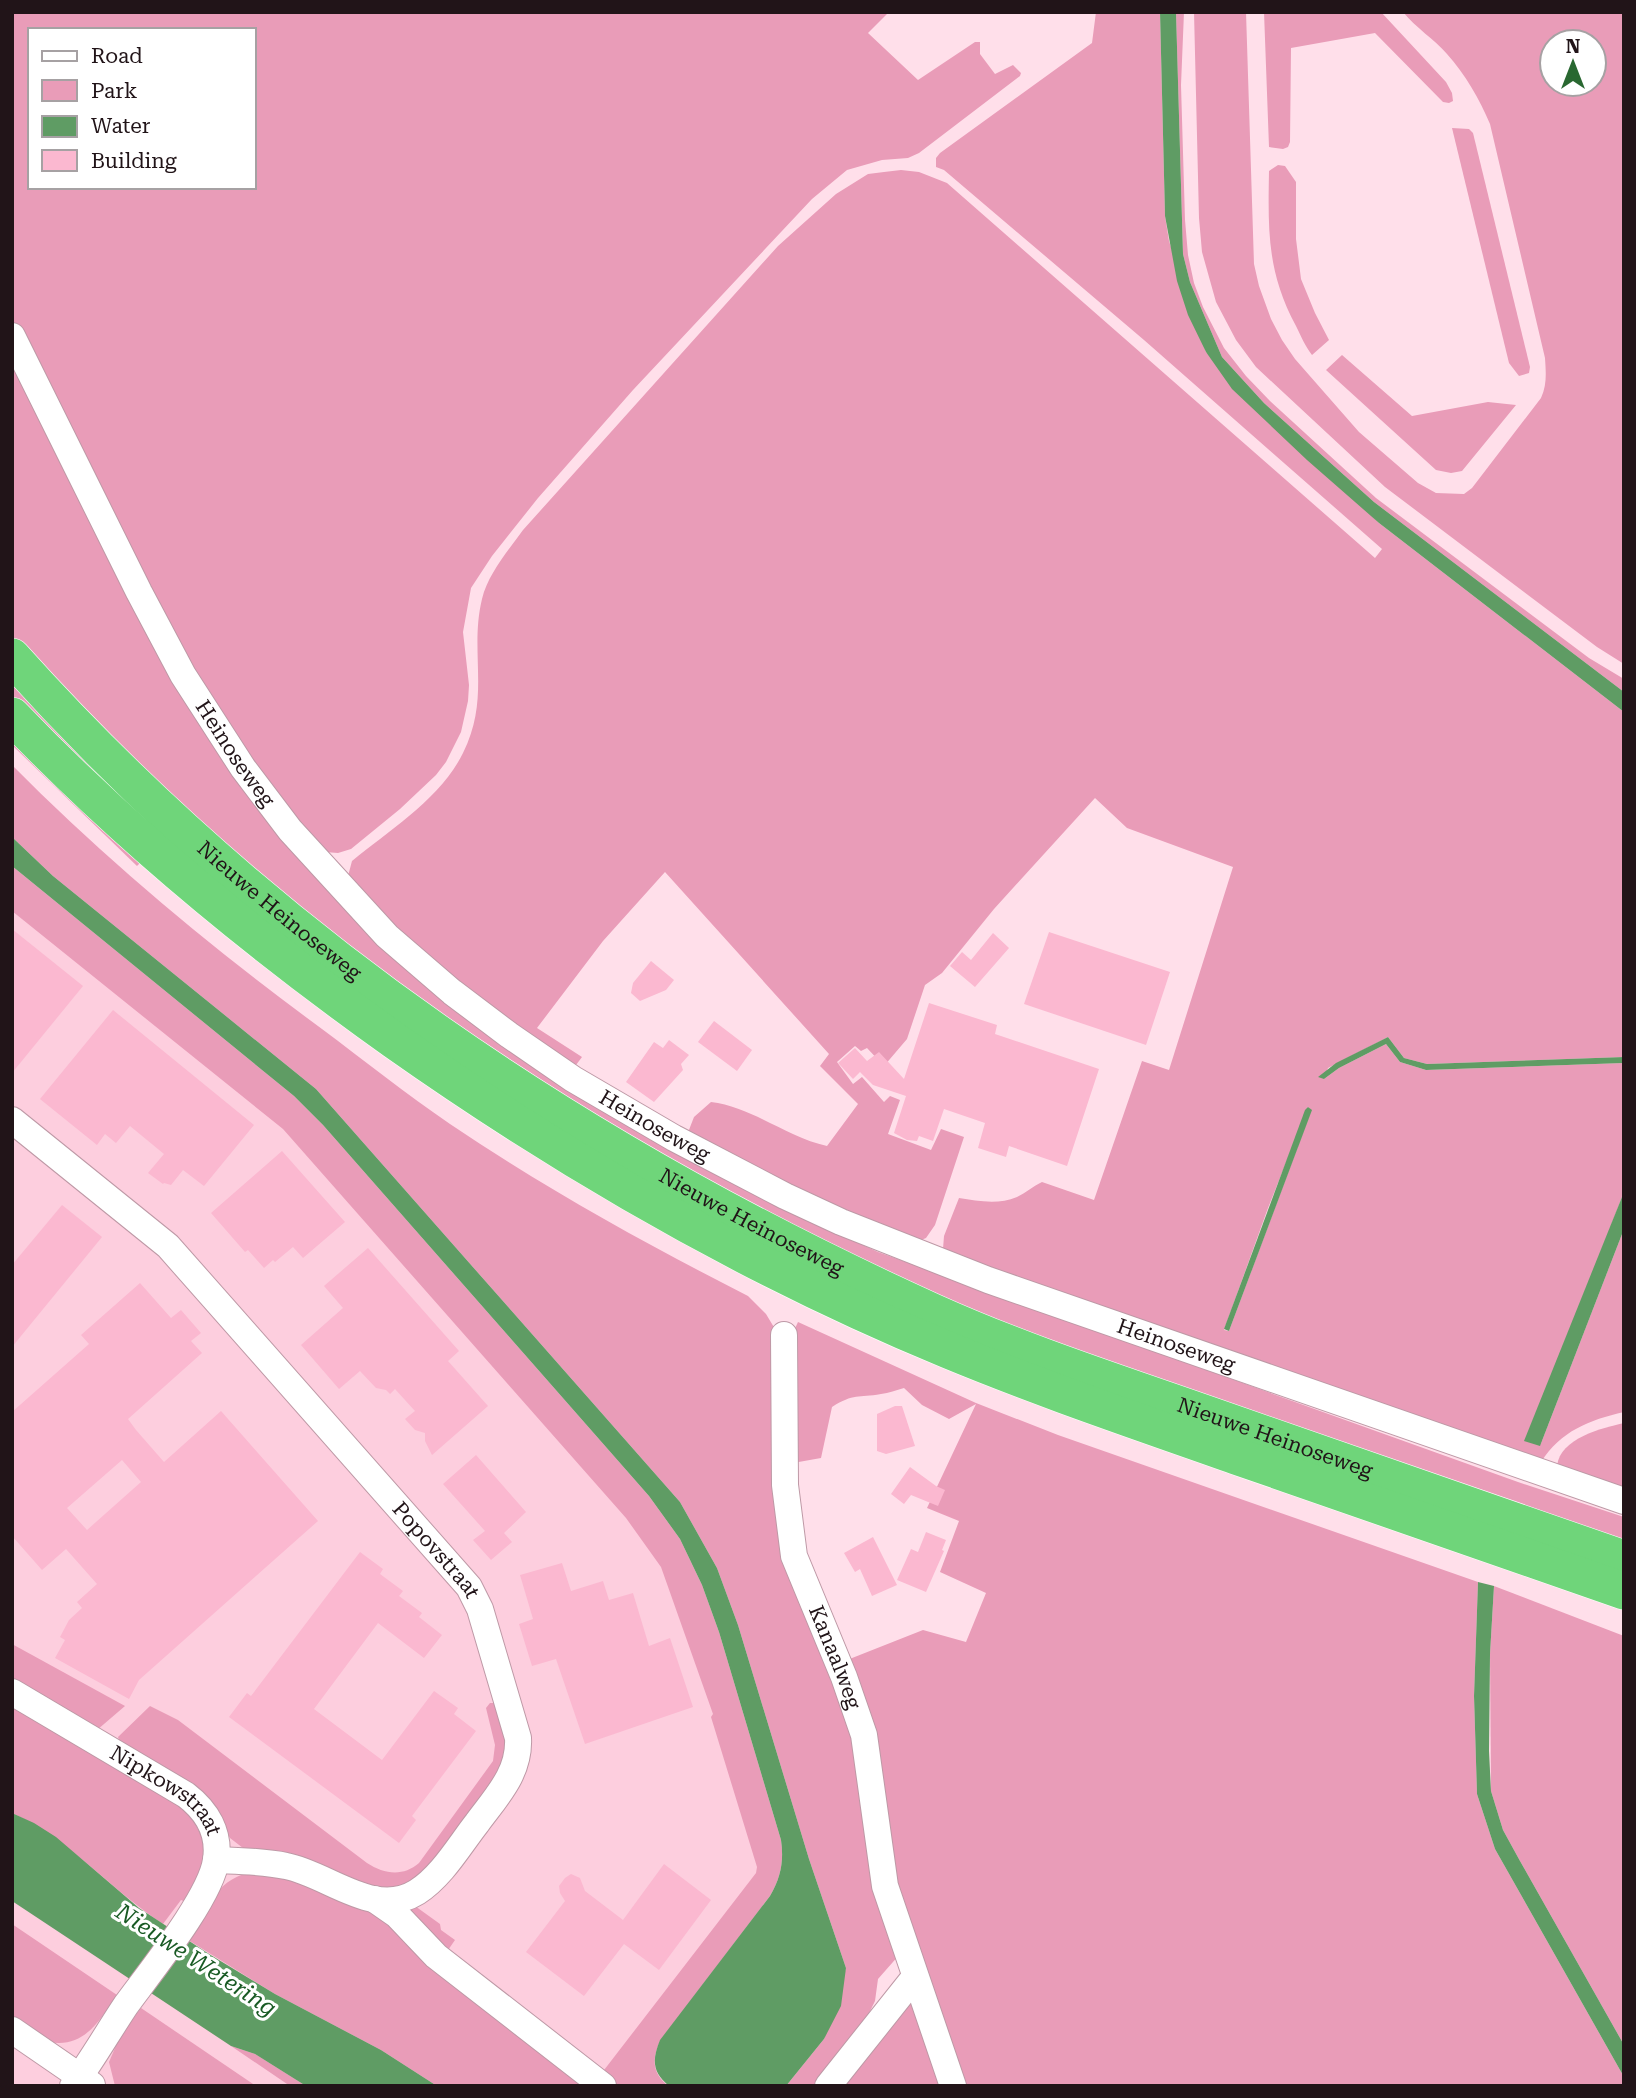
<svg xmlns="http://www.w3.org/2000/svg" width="1636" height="2098" font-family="'Roboto Serif',serif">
<rect width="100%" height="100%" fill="#ffdfea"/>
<path fill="#fdcede" d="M12,894l337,288 310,362 111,327 -169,215h-589z"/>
<g fill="#e99cb8" fill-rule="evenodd">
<path d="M12,12h877l-21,21 50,47 57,-38h5v12l15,20 18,-9 8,8 -1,3 -101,77 -11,5 -26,2 -35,10 -35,29 -179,191 -95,108 -46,58 -21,32 -8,44 6,53 -1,16 -7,31 -15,30 -10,13 -36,34 -49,40 -13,4 -13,-1 -34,-31 -146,-230 -133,-270zM30,30h224v157h-224z"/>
<path d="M1096,12h64l5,204 4,25 37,111 173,171 245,189v345l-197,7 -23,-6 -16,-21 -60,31 -4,11 15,-11 47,-24 14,18 26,8 198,-7v129l-31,80 -53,174 84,-217v183c-35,8 -63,19 -83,50l-439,-152 -159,-61 1,-13 15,-38c19,3 39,7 58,-1 9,-4 16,-11 25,-15l52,18 48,-139 27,9 64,-203 -106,-39 -32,-30 -101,111 -52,64 -17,12 -18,54 -23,27 -17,-18 -6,3 -6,-5 -18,16 16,22 9,-7 22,25 6,-6 10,4 -12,34 43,16 10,-21 23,8 -29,88 -9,13 -14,6 -225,-109 7,-18 17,-15c41,5 76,35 116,44l31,-42 -38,-38 9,-12 -164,-182 -62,69 -66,87 45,29 -6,8 -8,3 -138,-102 -82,-90 4,-15c38,-31 89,-63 111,-108 28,-56 6,-100 19,-154 6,-25 26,-48 41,-69l255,-284 58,-52 32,-20 16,-2 17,-2 18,2 28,11 428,375 7,-9 -238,-209 -200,-170 -8,-3v-9l4,-5 152,-110zM1308,1107l3,4 -82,220 -5,-1 44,-122z"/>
<path d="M1176,12h8l-3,73 4,135 3,35 6,28 9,24 21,41 22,28 24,25 106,97 213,160 35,21v13l-250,-190 -110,-99 -42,-46 -32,-75 -7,-28z"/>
<path d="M1194,12h52l8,252 5,22 12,33 11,21 13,19 64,73 59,51 18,10 28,1 8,-6 69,-90c6,-13 5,-25 4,-40l-55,-234c-10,-24 -25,-50 -43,-70 -13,-15 -31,-26 -44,-42h221v652l-27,-17 -212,-160 -129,-120 -20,-27 -20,-38 -14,-50 -3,-34zM1552,42h42v42h-42z"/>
<path d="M1264,12h117l65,70 6,11 1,8 -4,2 -6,-1 -68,-69 -84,15 -1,94 -2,5 -5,2 -14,-2z"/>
<path d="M1452,128l17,1 4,4 57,234 -1,6 -10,3 -10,-13z"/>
<path d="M1278,165l7,1 11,16v57l5,40 14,34 14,27 -17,15c-7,-9 -11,-19 -16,-29 -29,-54 -28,-95 -27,-155z"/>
<path d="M1342,355l70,61 76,-14 28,3 -54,66 -11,2 -15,-3 -110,-100z"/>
<path d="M12,364l194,365 260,289c127,96 268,168 412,234l640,230 106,35v33l-688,-250 -362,-189 -356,-262 -206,-205z"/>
<path d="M12,680l132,132 -5,7 -72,-67 -55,-54z"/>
<path d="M12,731l132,128 -7,7 -125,-121z"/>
<path d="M12,765c96,97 201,184 310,264 43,32 84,65 128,95 95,64 196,120 298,172l18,18 9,15 4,151 68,221 53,253 -22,25 -3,22 -20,41 -36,44h-33l38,-47 22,-71 -37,-109 -71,-234 -21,-57 -37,-66 -364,-413 -263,-213 -41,-39z"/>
<path d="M12,866l282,230 29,29 326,371 31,43 22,46 17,47 62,208c3,21 0,37 -11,56l-110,145c-7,17 -9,29 6,43l-1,2h-55l-168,-132 -26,-26 -14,-20 13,-2 25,18 1,6 14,10 -9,13 155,121 155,-201 1,-6 -46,-150 2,-3 -52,-147 -35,-49 -343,-389 -271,-218z"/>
<path d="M798,1322l178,81 82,32 420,147 -4,114 3,98 18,55 129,228v9h-665l-56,-150 -61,-274 81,-32 43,12 20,-49 -46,-21 19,-51 -32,-13 49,-104 -27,15 -27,-14 -18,-17c-8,2 -15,5 -23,6 -23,4 -27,-1 -49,13l-11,51 -28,5 -3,-124z"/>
<path d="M1624,1423v69l-67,-26c3,-28 45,-38 67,-43z"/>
<path d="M1494,1586l130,50v409l-104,-184 -17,-31 -12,-39 -1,-137z"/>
<path d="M12,1644l113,62 -28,24 -85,-49z"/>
<path d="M490,1703h6l11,39 -7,30 -76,102 -20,12 -21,4 -140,-42 -13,-10 -6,-10 -104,-85 -2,-6 32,-31 28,14 189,143c17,11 36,14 52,0l74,-102 2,-16 -9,-37z"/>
<path d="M12,1704l167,99c15,17 32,39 24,64 -3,12 -12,24 -17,35l-5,-2 -18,24c-53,-35 -93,-84 -151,-111z"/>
<path d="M248,1873l32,3 93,35 219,175h-155l-56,-36 -106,-56 -90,-56c16,-25 32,-58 63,-65z"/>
<path d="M12,1924l105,71c-16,24 -33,54 -68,47 -9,-1 -28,-18 -37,-24z"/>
<path d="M913,1999l34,87h-110z"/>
<path d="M141,2008l115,78h-141l-6,-24 12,-28z"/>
<path d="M231,2046l24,8 51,32h-16z"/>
</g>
<g fill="#5f9c64">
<path d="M1160,12h16l7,242 7,28 32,75 42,46 110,99 250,190v20l-245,-189 -72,-63 -75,-71 -26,-37 -18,-37 -11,-34 -12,-65z"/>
<path d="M12,837l41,39 263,213 364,413 37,66 21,57 71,234 37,109 -5,38 -17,33 -38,47h-117c-17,-14 -17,-26 -9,-46l110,-144c11,-19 14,-35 11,-56l-62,-208 -17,-47 -22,-46 -31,-43 -326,-371 -29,-29 -282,-230z"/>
<path d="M1388,1037l16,21 23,6 197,-7v6l-198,7 -26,-8 -14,-18 -47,24 -15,11 -6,-2 18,-14z"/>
<path d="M1308,1107l4,3 -83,221 -5,-2 81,-219z"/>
<path d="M1624,1192v37l-84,217 -16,-5z"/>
<path d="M1478,1582l16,4 -4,68 -1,97 2,40 12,39 17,31 104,184v32l-129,-228 -18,-55 -3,-98z"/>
<path d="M12,1813l22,10 22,14 83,71 70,46 66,40 106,56 56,36h-131l-51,-32 -24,-8 -219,-145z"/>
</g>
<g fill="#fbb8d0" fill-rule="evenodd">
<path d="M12,929l71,57 -71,87z"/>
<path d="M1049,932l121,40 -24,73 -122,-41z"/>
<path d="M993,933l16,15 -34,39 -25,-21 12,-14 9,8z"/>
<path d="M651,961l23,19 -8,10 -26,11 -9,-8 2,-10z"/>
<path d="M929,1003l68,22 -2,9 104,35 -32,97 -58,-20 -3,11 -28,-9 7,-25 -41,-14 -11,32 -14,-5 -2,5 -10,-1 -13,-7 12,-37 -33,-11 -13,-13 -7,7 -15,-16 17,-15 12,13 12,-9 25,27z"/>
<path d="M113,1010l141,115 -50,61 -21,-16 -12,15 -7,-2 -1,1 -15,-11 16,-19 -34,-28 -14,17 -11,-9 -8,11 -57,-46z"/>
<path d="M714,1021l38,29 -15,21 -39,-29z"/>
<path d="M669,1040l20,15 -8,9 2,6 -29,32 -28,-20 28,-40 9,6z"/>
<path d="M282,1151l63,71 -42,36 -10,-11 -18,15 -2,-2 -9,8 -16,-18 -3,2 -34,-39z"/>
<path d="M62,1205l40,32 -90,110v-82z"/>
<path d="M368,1248l91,103 -11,10 40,45 -56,49 -7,-14v-8l-10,-3 -10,-11 10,-8 -20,-22 -5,5 -4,-4 -10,-2 -16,-17 -21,18 -38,-44 42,-37 -19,-22z"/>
<path d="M140,1283l31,35 10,-8 20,23 -10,8 11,12 -74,66 8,11 28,32 57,-51 97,110 -179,159 -10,19 -74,-41 10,-18 -5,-3 9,-17 13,-12 -5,-6 20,-18 -31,-35 -24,21 -30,-34v-124l77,-68 -8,-9zM122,1460l19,22 -54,48 -20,-22z"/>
<path d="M895,1406h7l13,40 -29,8 -9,-3v-37z"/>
<path d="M476,1455l50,57 -22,21 8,9 -21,18 -18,-20 12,-9 -42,-47z"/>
<path d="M910,1467l26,19 9,4 -7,16 -27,-11 -7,9 -13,-10z"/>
<path d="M926,1532l20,8 -4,10 2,1 -18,41 -29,-12 14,-31 7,3z"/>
<path d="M873,1537l24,48 -25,11 -12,-27 -5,3 -11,-19z"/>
<path d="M360,1552l23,17 -3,5 23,17 -4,5 23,17 -3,4 23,18 -18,23 -46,-35 -64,86 68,51 52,-69 24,17 -4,6 22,17 -64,85 4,4 -17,23 -170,-126 18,-24 4,3z"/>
<path d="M562,1563l9,28 32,-10 6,19 24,-7 16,53 21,-8 23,69 -108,37 -29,-85 -24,7 -13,-42 14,-5 -13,-44z"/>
<path d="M664,1864l47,36 -52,70 -35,-26 -40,52 -58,-44 39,-51 -5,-8 -1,-7 6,-8 6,-4 9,4 5,13 38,29z"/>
</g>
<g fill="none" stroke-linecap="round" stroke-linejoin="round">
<defs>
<g id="minor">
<path id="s1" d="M12,336l127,256 44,83 60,93 47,62 97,106 65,56 57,43 64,44 101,59 111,58 56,26 147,58 636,221"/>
<path id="s2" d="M12,1120l156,126 301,341 11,22 38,129c2,35 -22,59 -41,85 -18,23 -35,53 -60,69 -43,27 -89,-18 -131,-26 -23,-5 -47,-5 -70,-6"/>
<path id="s3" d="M784,1335l1,150 9,71 50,121 20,58 21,151 68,200"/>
<path id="s4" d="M12,1692l174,103c21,16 34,38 30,65 -5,37 -66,112 -90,145 -18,27 -34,55 -53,81"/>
<path d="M374,1899l23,16 39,41 167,130"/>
<path d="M12,2030l80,55"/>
<path d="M828,2086l86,-108"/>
</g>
<g id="highway">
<path id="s5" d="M12,657c257,287 571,497 921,655 91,41 188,72 282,105 136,47 272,95 409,142"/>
<path d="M12,716c116,121 247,228 383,325 173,122 357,228 553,309 94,39 192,72 288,106 129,45 259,90 388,135"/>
</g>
</defs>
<use href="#minor" stroke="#be99a6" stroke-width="28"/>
<use href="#highway" stroke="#fff" stroke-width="38"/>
<use href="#minor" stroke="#fff" stroke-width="26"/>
<use href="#highway" stroke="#6fd57a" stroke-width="37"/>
</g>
<g text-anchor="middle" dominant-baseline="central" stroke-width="6" stroke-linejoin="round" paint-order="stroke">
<g font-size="21" fill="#211418" stroke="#fff">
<text stroke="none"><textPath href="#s1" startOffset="474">Heinoseweg</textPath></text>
<text stroke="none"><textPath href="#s5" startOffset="369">Nieuwe Heinoseweg</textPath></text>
<text stroke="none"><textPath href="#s1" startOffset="1041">Heinoseweg</textPath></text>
<text stroke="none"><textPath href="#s5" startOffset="936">Nieuwe Heinoseweg</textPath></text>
<text stroke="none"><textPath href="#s1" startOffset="1608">Heinoseweg</textPath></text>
<text stroke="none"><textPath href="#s5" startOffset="1503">Nieuwe Heinoseweg</textPath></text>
<text stroke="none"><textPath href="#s2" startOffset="606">Popovstraat</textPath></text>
<text stroke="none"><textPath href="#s3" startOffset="331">Kanaalweg</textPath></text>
<text stroke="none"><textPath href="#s4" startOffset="184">Nipkowstraat</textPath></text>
</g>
<g font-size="23" font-style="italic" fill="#195a24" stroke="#fff">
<text transform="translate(196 1960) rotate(33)">Nieuwe Wetering</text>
</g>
</g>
<rect width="1636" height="2098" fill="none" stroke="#211418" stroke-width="28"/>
<rect x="28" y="28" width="228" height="161" fill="#ffffff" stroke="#a6a1a3" stroke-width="2"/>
<rect x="42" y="51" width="35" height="10" fill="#ffffff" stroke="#a6a1a3" stroke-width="2"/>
<text x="91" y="63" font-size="21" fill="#211418">Road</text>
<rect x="42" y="80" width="35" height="21" fill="#e99cb8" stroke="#a6a1a3" stroke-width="2"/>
<text x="91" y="98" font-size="21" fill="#211418">Park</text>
<rect x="42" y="116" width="35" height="21" fill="#5f9c64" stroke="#a6a1a3" stroke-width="2"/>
<text x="91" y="133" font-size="21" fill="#211418">Water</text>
<rect x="42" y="150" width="35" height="21" fill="#fbb8d0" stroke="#a6a1a3" stroke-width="2"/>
<text x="91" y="168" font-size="21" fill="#211418">Building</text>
<g transform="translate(1573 63)"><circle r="33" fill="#ffffff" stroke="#a6a1a3" stroke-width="2"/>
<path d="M0-5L12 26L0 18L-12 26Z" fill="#296831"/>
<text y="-10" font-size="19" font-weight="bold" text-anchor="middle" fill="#211418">N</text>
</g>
</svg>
